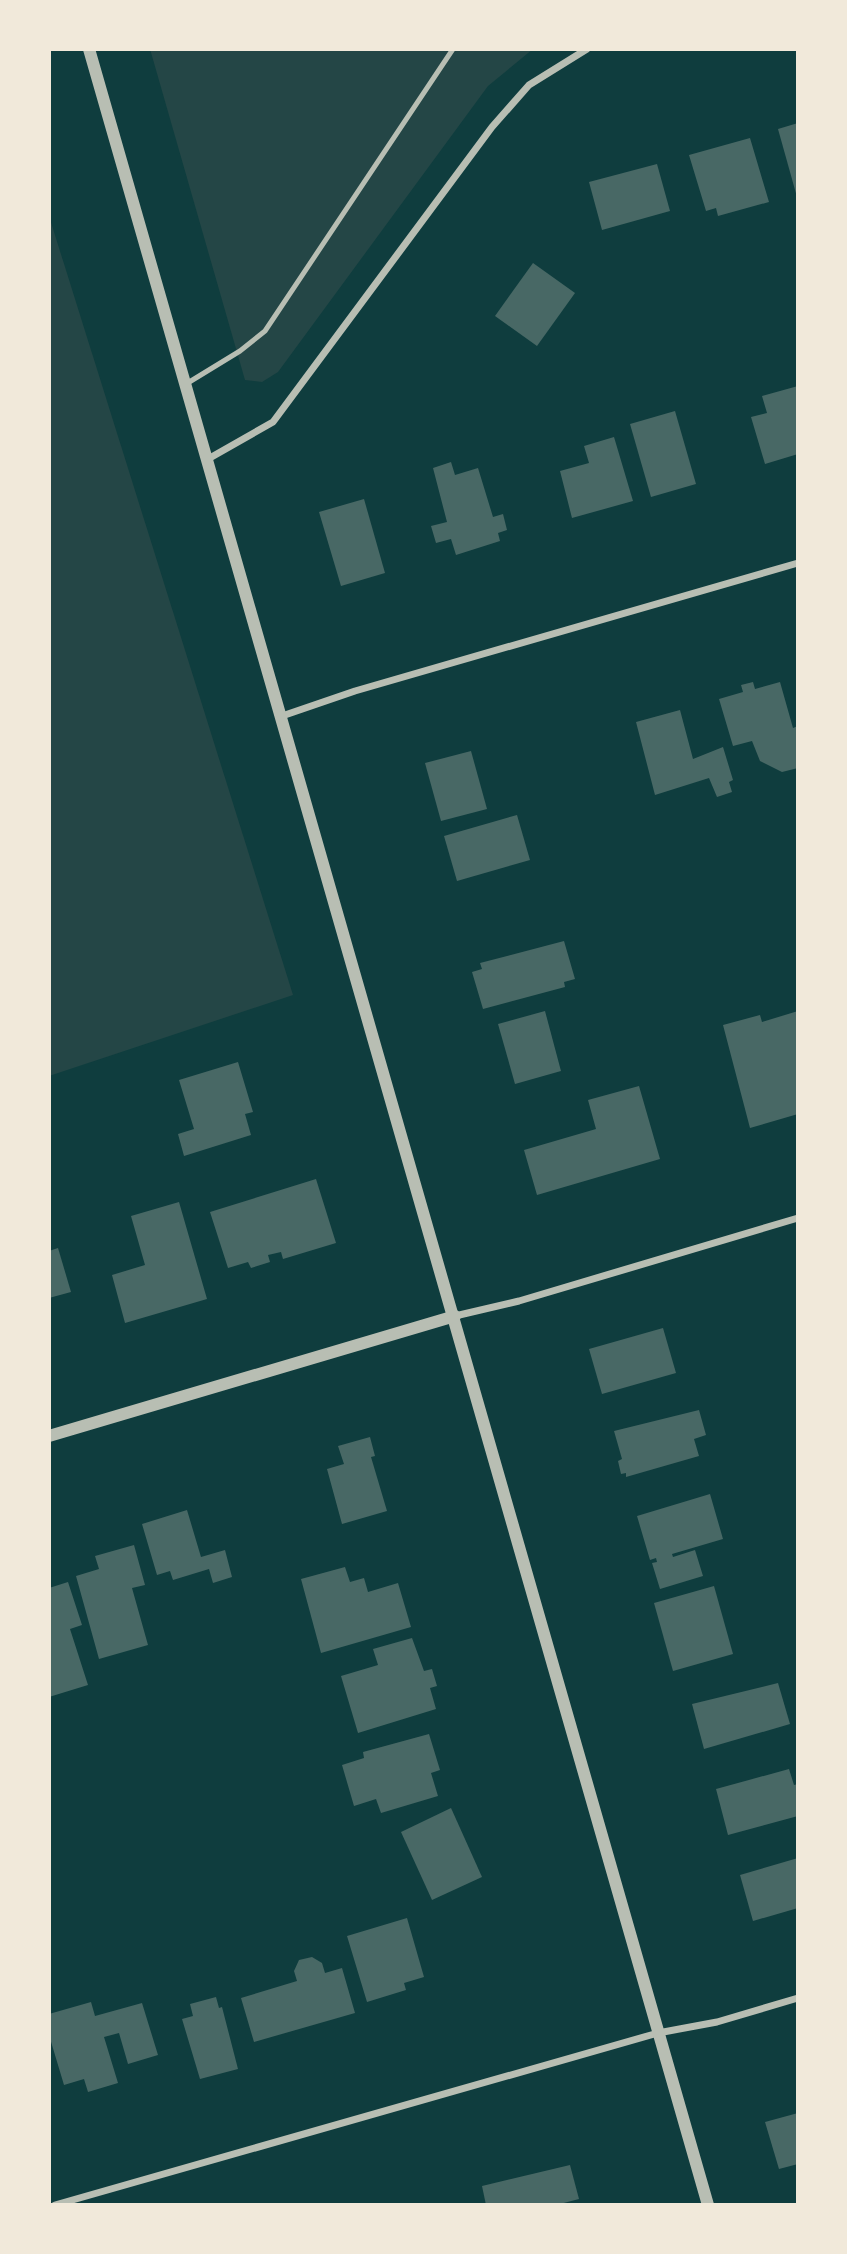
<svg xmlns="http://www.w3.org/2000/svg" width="847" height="2254" font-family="'Golos Text',sans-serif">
<rect width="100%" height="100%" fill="#0f3d3e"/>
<g fill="#244646">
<path d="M150,49h383l-45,37 -210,286 -16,10 -17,-2z"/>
<path d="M49,216l244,779 -244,81z"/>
</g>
<g fill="#486865">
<path d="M798,123v74h-1l-19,-68z"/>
<path d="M750,138l19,64 -51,14 -2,-8 -10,3 -17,-56z"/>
<path d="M657,164l13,47 -68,19 -13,-48z"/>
<path d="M533,263l42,30 -38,53 -42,-30z"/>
<path d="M798,386v68l-33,10 -14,-47 16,-4 -5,-17z"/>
<path d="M675,411l21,73 -45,13 -21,-73z"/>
<path d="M614,437l19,64 -61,17 -12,-47 29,-8 -5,-17z"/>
<path d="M451,462l4,13 23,-7 15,49 10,-3 4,16 -9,3 2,8 -44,14 -5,-16 -15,4 -5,-17 16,-4 -14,-54z"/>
<path d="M364,499l21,74 -44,13 -22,-74z"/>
<path d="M753,682l2,7 25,-7 13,46 5,-2v42l-16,4 -22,-11 -8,-20 -19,5 -14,-47 24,-7 -2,-7z"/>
<path d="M680,710l13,49 30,-12 10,33 -4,2 3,10 -15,5 -8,-19 -54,17 -19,-73z"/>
<path d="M471,751l16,58 -46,12 -16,-58z"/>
<path d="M517,815l13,45 -73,21 -13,-45z"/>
<path d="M564,941l11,38 -11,3 1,5 -82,22 -11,-37 10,-3 -2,-6z"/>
<path d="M545,1011l16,60 -46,13 -17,-60z"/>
<path d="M798,1011v103l-48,14 -27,-103 37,-10 2,7z"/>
<path d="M238,1062l15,50 -8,2 6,21 -67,21 -6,-22 16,-5 -15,-49z"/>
<path d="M639,1086l21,73 -123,36 -13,-45 72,-21 -8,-29z"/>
<path d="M316,1179l20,64 -53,16 -2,-7 -13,3 2,7 -19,6 -3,-6 -20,6 -18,-56z"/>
<path d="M179,1202l28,97 -82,24 -13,-48 33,-10 -14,-49z"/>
<path d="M58,1248l13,44 -22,6v-47z"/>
<path d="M663,1328l13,45 -74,21 -13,-45z"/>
<path d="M699,1410l7,25 -12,4 5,17 -73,21v-4l-5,1 -3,-13 4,-2 -8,-28z"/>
<path d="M370,1437l5,19 -4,1 16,54 -45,13 -15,-55 17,-5 -6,-18z"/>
<path d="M710,1494l13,45 -51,15 1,3 22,-7 8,26 -43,13 -8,-26 5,-1 -1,-4 -6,2 -13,-44z"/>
<path d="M187,1510l14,47 24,-7 7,27 -19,6 -4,-14 -36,11 -3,-9 -13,4 -15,-51z"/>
<path d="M134,1545l11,40 -13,3 16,57 -49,14 -23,-83 23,-7 -4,-13z"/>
<path d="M345,1567l5,15 14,-4 4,14 30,-9 13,44 -90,26 -20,-74z"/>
<path d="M68,1582l14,43 -12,4 18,56 -39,12v-109z"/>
<path d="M714,1586l19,68 -60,17 -19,-68z"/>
<path d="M412,1638l12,33 8,-2 5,17 -7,2 6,21 -78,24 -17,-57 37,-11 -5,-16z"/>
<path d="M778,1683l12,41 -86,25 -12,-45z"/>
<path d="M429,1734l11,36 -9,3 7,23 -57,17 -5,-14 -22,7 -12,-41 22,-7 -1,-6z"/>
<path d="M789,1769l5,16 4,-1v32l-70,19 -12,-46z"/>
<path d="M451,1808l31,69 -50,23 -31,-68z"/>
<path d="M798,1858v50l-45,13 -13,-46z"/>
<path d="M407,1918l17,59 -20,6 2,7 -39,12 -20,-66z"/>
<path d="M312,1957l10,6 3,10 17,-5 13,45 -101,29 -13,-44 56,-17 -3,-10 5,-11z"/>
<path d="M216,1997l3,11 3,-1 16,62 -38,10 -18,-60 11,-3 -3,-12z"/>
<path d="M91,2002l4,14 47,-13 16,52 -30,9 -9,-31 -15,4 14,46 -30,9 -4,-13 -20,6 -15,-50v-21z"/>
<path d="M798,2113v51l-19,5 -14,-47z"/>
<path d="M570,2165l9,34 -23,6h-70l-4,-19z"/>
</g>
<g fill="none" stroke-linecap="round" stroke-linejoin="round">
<path stroke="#b8beb3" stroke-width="5" d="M186,384l54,-33 25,-20 188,-282"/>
<g stroke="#b8beb3" stroke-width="7">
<path d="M208,459l65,-37 219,-295 37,-42 58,-36"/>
<path d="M282,716l73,-25 443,-128"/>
<path d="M455,1316l64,-15 279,-83"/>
<path d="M55,2205l603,-172 59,-11 81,-24"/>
</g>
<g stroke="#b8beb3" stroke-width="12">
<path d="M89,49l619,2156"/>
<path d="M49,1436l406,-120"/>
</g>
</g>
<rect width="847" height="2254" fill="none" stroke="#f1e9da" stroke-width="102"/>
</svg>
